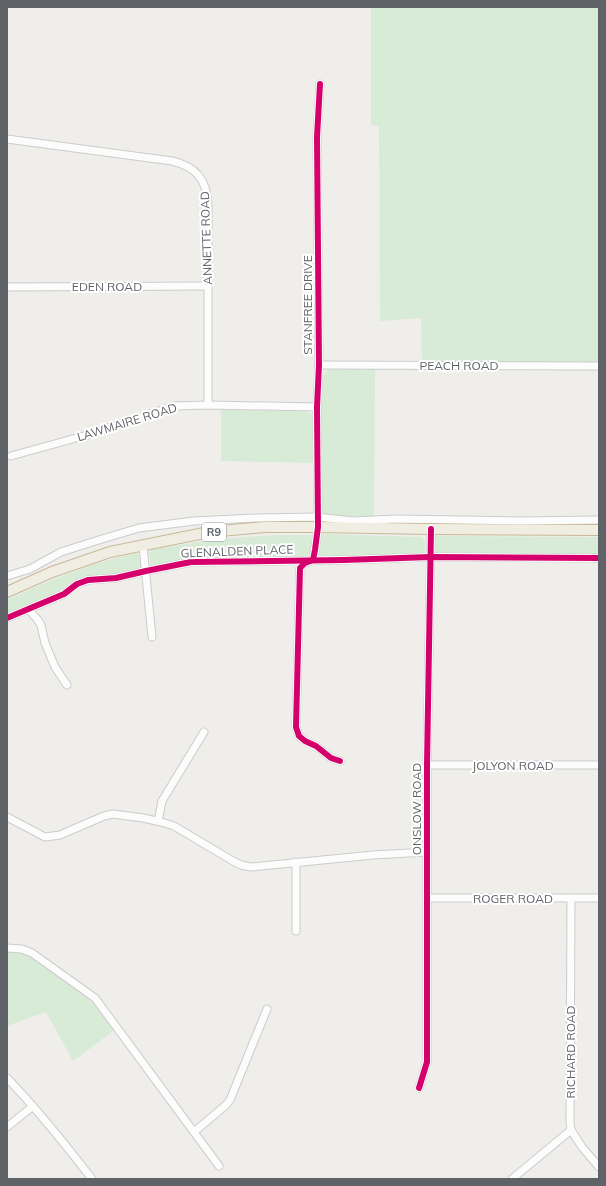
<svg xmlns="http://www.w3.org/2000/svg" width="606" height="1186" font-family="Mulish,sans-serif">
<rect width="100%" height="100%" fill="#efeeea"/>
<g fill="#d8ebd6">
<path d="M371,7h228v356l-177,1 -1,-46 -41,3 -1,-195 -8,-1z"/>
<path d="M375,369l-1,148 -51,-2 -3,-4 1,-129 3,-7 4,-5z"/>
<path d="M221,410l84,1 6,3 4,6 -1,43 -93,-2z"/>
<path d="M323,534l98,3 4,4v14l-109,3 3,-21z"/>
<path d="M275,535h36c5,8 3,16 -2,23l-118,2 -40,8 -2,-16 1,-2 65,-11z"/>
<path d="M432,536l167,1v20l-168,-1z"/>
<path d="M136,553l3,2 3,16 -71,16 -64,29v-16l4,-2c41,-19 81,-35 125,-45z"/>
<path d="M7,950l15,1 9,4 67,52 18,22 -43,32 -27,-49 -39,14z"/>
</g>
<g fill="none" stroke-linecap="round" stroke-linejoin="round">
<defs>
<g id="minor">
<path d="M320,84l-3,53 2,228 -2,42 1,120 -3,23 -2,10 -8,3 -5,5 -4,159 3,9 6,5 11,5 15,12 9,3"/>
<path d="M7,139l165,22c25,6 35,19 36,45v199"/>
<path d="M7,287l201,-1"/>
<path d="M319,365l280,1"/>
<path d="M11,456l76,-21 87,-29 34,-1 109,2"/>
<path d="M143,546l9,91"/>
<path d="M7,576l23,-7 31,-17 41,-13 37,-11 55,-7 63,-3 60,-1 36,4 43,-2 124,2 79,-1"/>
<path d="M28,609l9,10 4,6 4,18 10,24 12,18"/>
<path d="M7,618l57,-24 13,-10 11,-4 28,-2 30,-7 45,-9 153,-2 86,-3 169,1"/>
<path d="M427,765h172"/>
<path d="M7,817l38,20 15,-2 44,-19 9,-2 30,4 18,4 13,4 59,35 8,4 10,2 122,-12 54,-3"/>
<path d="M158,821l4,-20 42,-69"/>
<path d="M427,898h172"/>
<path d="M296,931v-69"/>
<path d="M7,948l15,1 10,4 63,45 124,168"/>
<path d="M7,1078c31,32 58,66 85,101"/>
<path d="M419,1088l8,-26v-297l4,-236"/>
<path d="M7,1127l26,-21"/>
<path d="M571,1130l11,17 17,20"/>
<path d="M194,1132l32,-27 4,-5 37,-91"/>
<path d="M512,1179l59,-49 -1,-8 1,-224"/>
</g>
<path id="highway" d="M7,592l45,-20 58,-20 99,-20 56,-5h53l113,2 168,1"/>
</defs>
<use href="#minor" stroke="#cbcccc" stroke-width="9"/>
<use href="#highway" stroke="#c8b996" stroke-width="12"/>
<use href="#minor" stroke="#fdfcfc" stroke-width="7"/>
<use href="#highway" stroke="#f0ede3" stroke-width="10"/>
<defs>
<g id="cycleway">
<path d="M320,84l-3,53 2,228 -2,42 1,120 -3,23 -2,10 -8,3 -5,5 -4,159 3,9 6,5 11,5 15,12 9,3"/>
<path d="M7,618l57,-24 13,-10 11,-4 28,-2 30,-7 45,-9 153,-2 86,-3 169,1"/>
<path d="M419,1088l8,-26v-297l4,-236"/>
</g>
</defs>
<use href="#cycleway" stroke="#fff" stroke-width="8"/>
<use href="#cycleway" stroke="#d6006c" stroke-width="6"/>
</g>
<g text-anchor="middle" dominant-baseline="central" stroke-width="4" stroke-linejoin="round" paint-order="stroke">
<rect fill="#fff" stroke="#8f9295" stroke-width="1" x="202" y="523" width="24" height="18" rx="3"/>
<g font-size="11" font-weight="bold" fill="#5f6368">
<text x="214" y="532">R9</text>
</g>
<g font-size="12" fill="#5f6368" stroke="#fff">
<text transform="translate(206 238) rotate(-92)">ANNETTE ROAD</text>
<text x="107" y="286">EDEN ROAD</text>
<text transform="translate(307 305) rotate(-90)">STANFREE DRIVE</text>
<text x="459" y="365">PEACH ROAD</text>
<text transform="translate(127 422) rotate(-17)">LAWMAIRE ROAD</text>
<text transform="translate(237 551) rotate(-2)">GLENALDEN PLACE</text>
<text x="513" y="765">JOLYON ROAD</text>
<text transform="translate(416 809) rotate(-90)">ONSLOW ROAD</text>
<text x="513" y="898">ROGER ROAD</text>
<text transform="translate(570 1052) rotate(-90)">RICHARD ROAD</text>
</g>
</g>
<rect width="606" height="1186" fill="none" stroke="#5f6368" stroke-width="16"/>
</svg>
